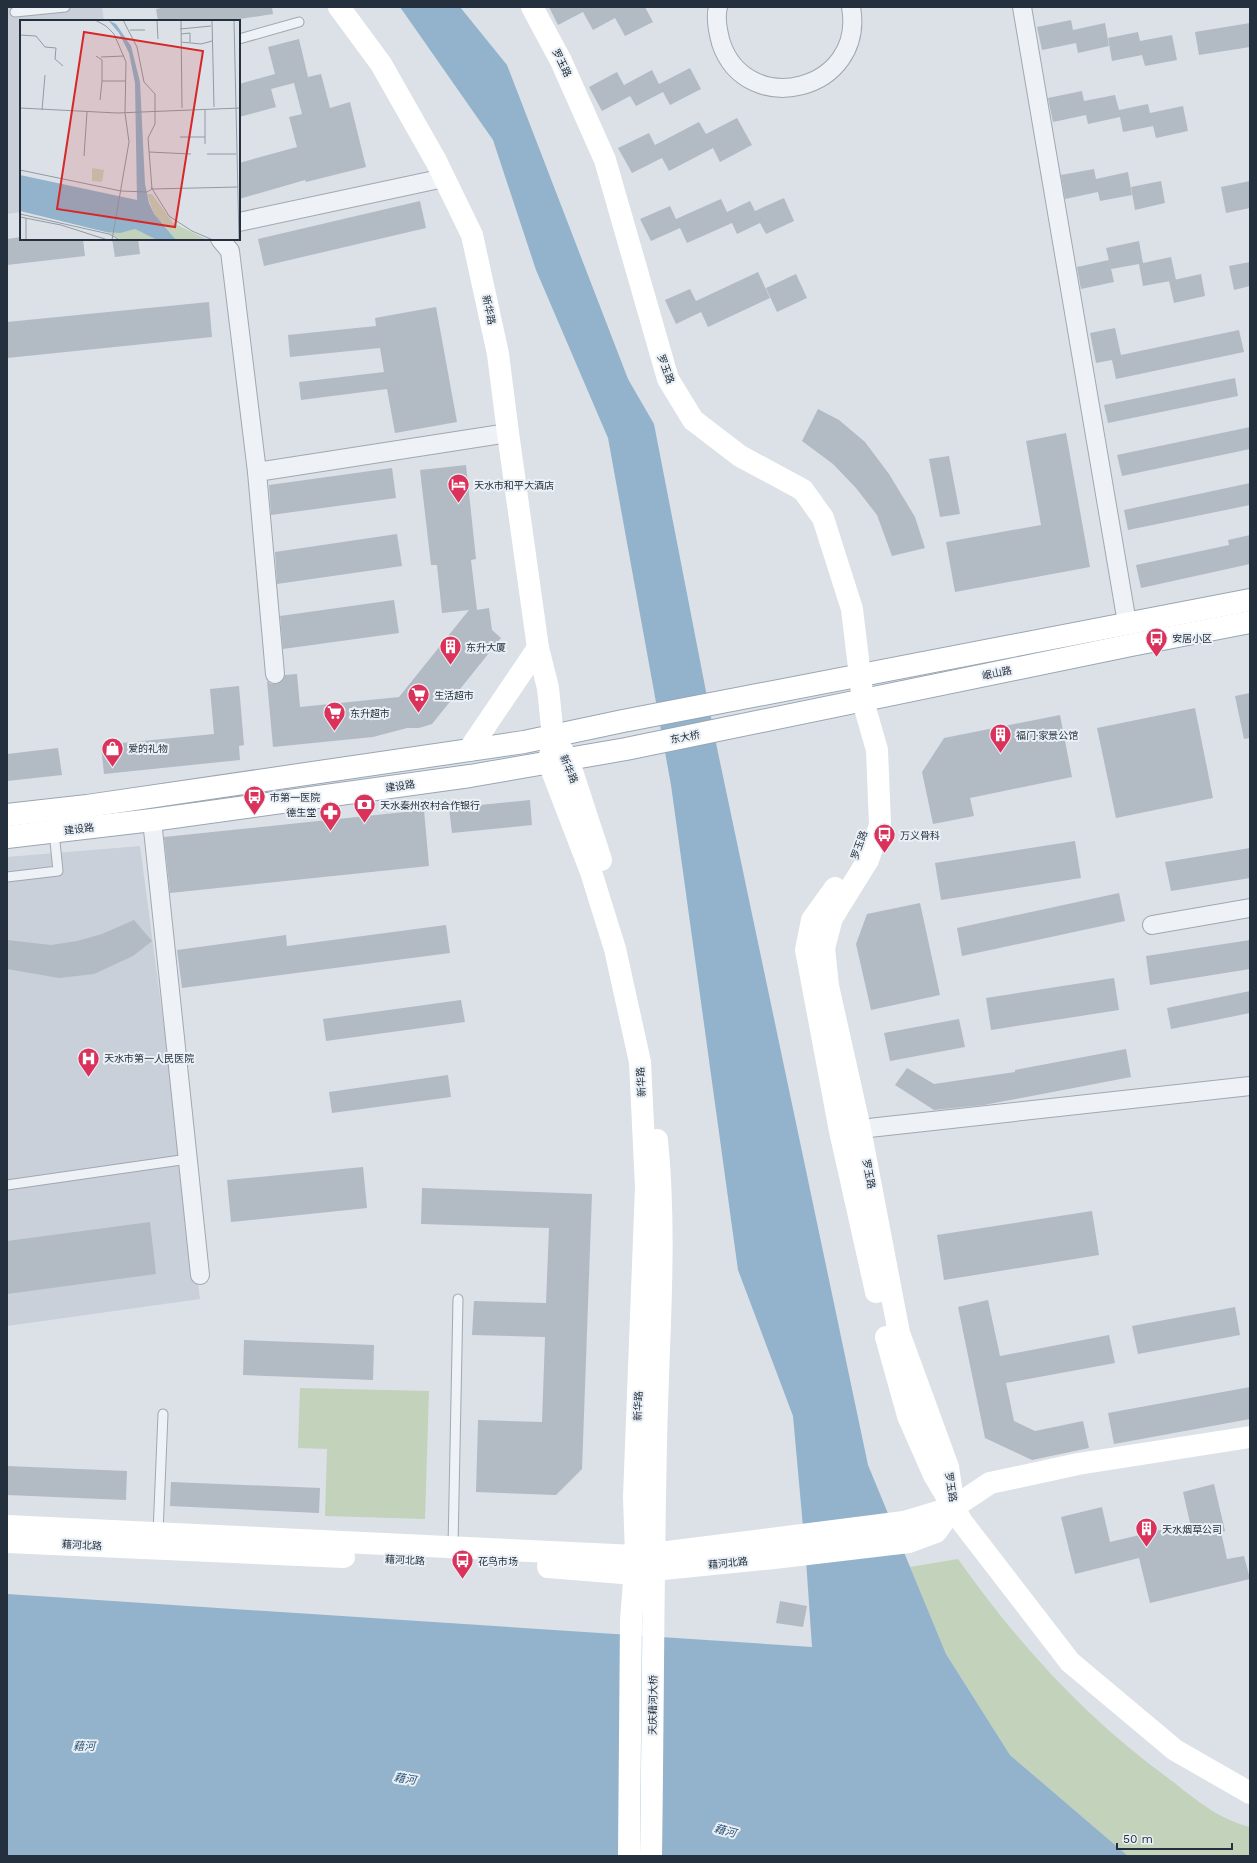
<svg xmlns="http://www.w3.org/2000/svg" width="1257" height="1863" font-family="'Work Sans','Noto Sans SC',sans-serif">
<rect width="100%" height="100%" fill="#dbe1e7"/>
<g fill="#c9d0d9">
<path d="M7,7h95l2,14h-83v191l-14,2z"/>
<path d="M140,846l60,453 -193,27v-469z"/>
</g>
<g fill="#c3d2bb">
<path d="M300,1388l129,3 -4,128 -100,-3 2,-67 -29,-1z"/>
<path d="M958,1559c60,85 129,161 214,222 15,12 40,32 58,39 6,3 13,5 20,7v29h-122l-118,-101 -64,-101 -36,-87z"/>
</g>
<path fill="#92b3cb" d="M400,7h60l47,58 121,314 26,45 62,319 152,722 78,189 64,101 118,101h-1121v-262l805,53 -6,-87 -13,-144 -55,-146 -67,-485 -63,-347 -72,-168 -43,-130z"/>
<g fill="#b2bac4">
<path d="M167,7h105l1,7 -46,7h-69l-2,-12z"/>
<path d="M549,7h87l-10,5 10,-5h9l8,15 -28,14 -10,-18 -22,12 -10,-18 -25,13z"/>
<path d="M1071,20l2,10 32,-7 4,23 -31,7 -2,-10 -34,7 -5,-23z"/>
<path d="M1250,23v24l-51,8 -4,-23z"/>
<path d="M1138,32l2,9 32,-6 5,25 -32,6 -3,-11 -30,6 -4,-23z"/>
<path d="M299,39l9,38 13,-3 9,34 20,-6 16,65 -60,15 -1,-2 -66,19v-36l58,-16 -8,-30 13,-3 -8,-31 -23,6 5,18 -37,10v-33l36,-10 -7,-27z"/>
<path d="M690,68l11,21 -31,16 -7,-13 -27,14 -6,-10 -28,15 -13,-24 28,-15 7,13 28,-15 7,14z"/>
<path d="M1082,91l2,10 31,-6 4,15 29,-6 2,9 33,-7 5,25 -32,7 -3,-12 -30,6 -3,-15 -32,7 -2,-9 -33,7 -5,-24z"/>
<path d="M737,118l15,27 -32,17 -7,-14 -44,23 -7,-13 -30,15 -14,-25 31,-15 6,12 44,-23 7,12z"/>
<path d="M1094,169l2,10 32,-7 4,23 -32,6 -2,-9 -33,7 -4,-24z"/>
<path d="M1161,181l4,22 -30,7 -4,-23z"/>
<path d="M1250,181v27l-24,5 -5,-26z"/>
<path d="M784,198l10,23 -28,13 -6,-11 -23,11 -5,-11 -45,20 -7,-15 -29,13 -11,-22 30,-13 6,13 45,-20 6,13 23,-11 5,10z"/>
<path d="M420,201l6,27 -162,38 -6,-27z"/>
<path d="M21,237v2h62l2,17 -78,9v-26z"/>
<path d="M112,239h26l2,15 -25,3z"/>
<path d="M1139,241l4,22 28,-6 5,23 -33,6 -4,-22 -28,5 -5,-21z"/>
<path d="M1109,260l5,22 -33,7 -4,-22z"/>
<path d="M1250,262v24l-16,4 -5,-24z"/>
<path d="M758,272l12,26 -62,29 -7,-15 -25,12 -11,-24 25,-11 6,12z"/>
<path d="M796,274l11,24 -30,14 -11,-24z"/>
<path d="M1201,274l4,22 -31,7 -5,-22z"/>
<path d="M209,302l3,35 -205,21v-36z"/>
<path d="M436,307l21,115 -62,11 -8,-44 -86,11 -2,-18 85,-10 -4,-24 -90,9 -2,-22 88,-9 -1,-8z"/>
<path d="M1115,328l6,27 118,-25 5,22 -128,27 -4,-19 -16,3 -6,-30z"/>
<path d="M1235,378l3,18 -130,27 -4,-18z"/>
<path d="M818,409l21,11 26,22 24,32 26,43 10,31 -33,8 -15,-41 -21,-27 -23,-24 -31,-23z"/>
<path d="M1250,427v22l-128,27 -5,-21z"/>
<path d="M1066,433l24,134 -135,25 -9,-50 95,-17 -15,-84z"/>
<path d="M949,456l11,58 -20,3 -11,-58z"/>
<path d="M466,465l10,94 -5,1 6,50 12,-2 3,22 9,8 -69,86 -13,4h-12l-34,9 -100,10 -6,-66 4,3h5l5,-2 4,-7 12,-1 3,33 99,-10 70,-87 -27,3 -5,-48h-6l-11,-95z"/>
<path d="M392,468l4,30 -125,17 -2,-30z"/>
<path d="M1250,483v22l-122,25 -4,-20z"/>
<path d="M397,534l5,32 -125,18 -2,-32z"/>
<path d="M1250,535v29l-109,24 -5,-23 93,-20 -1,-5z"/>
<path d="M394,600l5,33 -116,16 -3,-33z"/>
<path d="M239,686l5,59 -5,1 1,14 -136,14 -3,-29 113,-11 -4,-45z"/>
<path d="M1250,693v45l-6,1 -9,-43z"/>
<path d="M1195,708l18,90 -97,20 -19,-90z"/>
<path d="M1060,715l12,62 -102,21 4,18 -41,8 -11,-52 22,-34z"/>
<path d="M58,748l4,27 -55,6v-27z"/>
<path d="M530,800l2,25 -80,8 -3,-25z"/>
<path d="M424,810l5,56 -259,27 -6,-56z"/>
<path d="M1075,841l6,37 -140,22 -6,-37z"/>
<path d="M1250,848v30l-79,13 -6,-29z"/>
<path d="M1119,893l6,28 -163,35 -5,-28z"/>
<path d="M920,903l20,92 -69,15 -15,-66 11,-30z"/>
<path d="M134,920l18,21 -19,15 -39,18 -35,4 -52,-9v-29l44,5 26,-4 25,-7z"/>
<path d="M446,925l4,28 -268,35 -5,-38 109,-15 1,11z"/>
<path d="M1250,940v29l-100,16 -4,-29z"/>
<path d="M1114,978l5,32 -128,20 -5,-32z"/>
<path d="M1250,991v22l-79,16 -4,-21z"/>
<path d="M461,1000l4,22 -139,19 -3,-22z"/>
<path d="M959,1019l6,28 -75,14 -6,-28z"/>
<path d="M1126,1049l5,28 -147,28 -50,5 -39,-25 12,-17 27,16 81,-12v-2z"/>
<path d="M448,1075l3,22 -119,16 -3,-21z"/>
<path d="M363,1167l4,41 -136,14 -4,-42z"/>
<path d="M422,1188l170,6 -10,275 -26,26 -80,-3 2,-72 64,2 3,-85 -73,-2 2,-34 72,2 3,-75 -128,-4z"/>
<path d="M1092,1211l7,44 -155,25 -7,-45z"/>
<path d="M150,1222l6,52 -149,20v-53z"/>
<path d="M988,1300l12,56 109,-21 6,28 -109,20 8,38 21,10 48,-10 6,27 -57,12 -47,-22 -27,-131z"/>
<path d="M1235,1307l5,28 -102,19 -6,-28z"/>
<path d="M244,1340l130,5 -1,35 -130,-5z"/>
<path d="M1250,1387v32l-136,25 -6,-31z"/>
<path d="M7,1466l120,5 -1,29 -119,-5z"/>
<path d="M171,1482l149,6 -1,25 -149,-7z"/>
<path d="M1214,1484l11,47 -4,1 6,27 17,-3 6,23 -100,24 -11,-45 -64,16 -14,-57 41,-10 8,35 80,-19 -7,-31z"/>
<path d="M780,1601l27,5 -4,21 -27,-4z"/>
</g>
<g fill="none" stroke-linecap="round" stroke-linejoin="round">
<defs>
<g id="lane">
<path d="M15,12l50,-5"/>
<path d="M239,39l60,-17"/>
<path d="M7,877l51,-6 -4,-39"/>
<path d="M7,1185l181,-26"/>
<path d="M158,1533l5,-119"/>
<path d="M453,1547l5,-248"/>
</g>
<g id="street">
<path d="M718,7c-3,11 0,25 3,36 26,77 145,48 130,-36"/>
<path d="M1022,7l105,616"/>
<path d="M239,222l205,-44"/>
<path d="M220,239l10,12 27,221 251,-39"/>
<path d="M257,472l18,202"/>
<path d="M152,820l48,455"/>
<path d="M1152,925l98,-17"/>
<path d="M860,1129l390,-43"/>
</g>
<g id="primary">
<path d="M7,815l80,-9 437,-64 99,-21 627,-121"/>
<path d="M7,837l145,-17 318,-44 156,-27 505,-104 119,-23"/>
</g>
</defs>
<use href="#lane" stroke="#a0a8b1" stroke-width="11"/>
<use href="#street" stroke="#a0a8b1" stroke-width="20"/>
<use href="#primary" stroke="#99a6b4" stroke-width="24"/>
<use href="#lane" stroke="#eef1f5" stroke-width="9"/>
<use href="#street" stroke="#eef1f5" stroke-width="18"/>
<g stroke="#fff" stroke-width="22">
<path d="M339,7l42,57 55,97 36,74 26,119 10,79 30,215 10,40 5,49 -4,26 42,109 24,77 25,113 6,125 -12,310 2,59 -5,64 -2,236"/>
<path d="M532,7l29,54 44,99 63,219 25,41 47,36 63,34 20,28 29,91 11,92 14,49 3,75 -12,35 -36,58 -8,30 4,38 32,143 39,204 49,134 6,40"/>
<path d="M557,743l11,16 33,101"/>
<path d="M469,750l69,-102"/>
<path d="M835,888l-23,32 -6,30 34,181 36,161"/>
<path d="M886,1337l22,79 26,59 28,47 108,140 105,88 75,43"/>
<path d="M7,1526l629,30 268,-34 50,-15 36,-24 88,-19 172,-27"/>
<path d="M7,1542l337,15"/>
<path d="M548,1567l87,7 18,-4 121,-12 135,-16 27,-10 18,-25"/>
<path d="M651,1856c2,-138 2,-276 5,-414 2,-101 11,-202 1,-302"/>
</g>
<use href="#primary" stroke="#fff" stroke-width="22"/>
</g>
<defs>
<symbol id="hotel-pin" viewBox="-11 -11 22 30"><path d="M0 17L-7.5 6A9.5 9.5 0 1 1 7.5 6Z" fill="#da325a" stroke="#eaf0f5"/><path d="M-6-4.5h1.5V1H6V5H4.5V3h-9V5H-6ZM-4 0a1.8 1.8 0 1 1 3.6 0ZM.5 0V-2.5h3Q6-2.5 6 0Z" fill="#fff"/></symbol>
<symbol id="bus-pin" viewBox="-11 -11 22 30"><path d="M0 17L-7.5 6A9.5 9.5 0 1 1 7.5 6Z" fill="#da325a" stroke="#eaf0f5"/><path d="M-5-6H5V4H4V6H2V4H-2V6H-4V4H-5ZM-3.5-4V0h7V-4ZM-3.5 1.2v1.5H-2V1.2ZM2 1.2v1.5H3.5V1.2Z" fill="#fff"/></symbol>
<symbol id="building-pin" viewBox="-11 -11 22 30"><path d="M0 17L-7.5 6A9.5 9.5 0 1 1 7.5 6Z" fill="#da325a" stroke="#eaf0f5"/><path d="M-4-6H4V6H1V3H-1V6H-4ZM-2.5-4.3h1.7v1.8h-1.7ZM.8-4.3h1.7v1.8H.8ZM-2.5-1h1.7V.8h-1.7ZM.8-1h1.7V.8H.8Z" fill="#fff"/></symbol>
<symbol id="supermarket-pin" viewBox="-11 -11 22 30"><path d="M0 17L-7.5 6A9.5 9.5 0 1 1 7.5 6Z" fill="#da325a" stroke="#eaf0f5"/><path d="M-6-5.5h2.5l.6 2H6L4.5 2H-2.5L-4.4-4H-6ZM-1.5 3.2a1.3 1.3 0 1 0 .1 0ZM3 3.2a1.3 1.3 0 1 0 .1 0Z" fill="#fff"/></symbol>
<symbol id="shop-pin" viewBox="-11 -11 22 30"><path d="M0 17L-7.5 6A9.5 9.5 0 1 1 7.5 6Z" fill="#da325a" stroke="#eaf0f5"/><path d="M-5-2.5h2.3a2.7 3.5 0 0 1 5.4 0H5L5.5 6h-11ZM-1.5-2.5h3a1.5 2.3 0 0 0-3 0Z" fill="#fff"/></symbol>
<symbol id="bank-pin" viewBox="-11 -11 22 30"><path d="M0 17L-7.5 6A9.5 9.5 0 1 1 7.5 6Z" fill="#da325a" stroke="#eaf0f5"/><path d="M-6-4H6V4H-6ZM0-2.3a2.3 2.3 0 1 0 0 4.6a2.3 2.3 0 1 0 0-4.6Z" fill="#fff"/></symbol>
<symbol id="pharmacy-pin" viewBox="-11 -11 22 30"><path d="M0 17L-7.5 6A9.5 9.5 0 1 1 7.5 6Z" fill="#da325a" stroke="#eaf0f5"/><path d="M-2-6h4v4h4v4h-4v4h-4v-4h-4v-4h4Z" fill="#fff"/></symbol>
<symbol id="hospital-pin" viewBox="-11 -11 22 30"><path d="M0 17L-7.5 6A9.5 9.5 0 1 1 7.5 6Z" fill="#da325a" stroke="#eaf0f5"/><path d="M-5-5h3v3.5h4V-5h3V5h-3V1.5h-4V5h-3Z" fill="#fff"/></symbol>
</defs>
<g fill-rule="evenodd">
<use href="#hotel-pin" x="446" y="472" width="25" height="34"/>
<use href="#bus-pin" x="1144" y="626" width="25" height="34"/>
<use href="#building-pin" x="438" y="634" width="25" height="34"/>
<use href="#supermarket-pin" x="406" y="682" width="25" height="34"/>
<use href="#supermarket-pin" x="322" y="700" width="25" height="34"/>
<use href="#building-pin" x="988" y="722" width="25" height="34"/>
<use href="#shop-pin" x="100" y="736" width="25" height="34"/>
<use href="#bus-pin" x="242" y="784" width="25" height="34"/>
<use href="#bank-pin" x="352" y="792" width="25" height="34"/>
<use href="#pharmacy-pin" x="318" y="800" width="25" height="34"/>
<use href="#bus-pin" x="872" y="822" width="25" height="34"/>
<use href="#hospital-pin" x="76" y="1046" width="25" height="34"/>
<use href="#building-pin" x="1134" y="1516" width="25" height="34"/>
<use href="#bus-pin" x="450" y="1548" width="25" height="34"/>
</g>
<g text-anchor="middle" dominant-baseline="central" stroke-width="4" stroke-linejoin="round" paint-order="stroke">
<g font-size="10" fill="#24303e" stroke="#eaf0f5">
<text transform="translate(562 63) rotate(64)">罗玉路</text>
<text transform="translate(489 310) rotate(78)">新华路</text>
<text transform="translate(666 369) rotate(70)">罗玉路</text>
<text transform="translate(997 673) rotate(-12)">岷山路</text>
<text transform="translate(685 737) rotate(-11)">东大桥</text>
<text transform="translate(569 769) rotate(67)">新华路</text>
<text transform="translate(400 786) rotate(-8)">建设路</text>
<text transform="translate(79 829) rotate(-7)">建设路</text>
<text transform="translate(859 845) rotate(-70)">罗玉路</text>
<text transform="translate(641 1082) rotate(-93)">新华路</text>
<text transform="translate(869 1174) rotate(79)">罗玉路</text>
<text transform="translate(638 1406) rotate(-88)">新华路</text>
<text transform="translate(951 1487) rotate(81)">罗玉路</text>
<text transform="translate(82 1545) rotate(3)">藉河北路</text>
<text transform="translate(405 1560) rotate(3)">藉河北路</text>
<text transform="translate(728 1563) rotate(-6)">藉河北路</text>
<text transform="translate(653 1705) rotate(-89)">天庆藉河大桥</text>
</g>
<g font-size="10" fill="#24303e" stroke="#eaf0f5" text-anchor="start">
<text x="474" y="485">天水市和平大酒店</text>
<text x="1172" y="638">安居小区</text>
<text x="466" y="647">东升大厦</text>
<text x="434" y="695">生活超市</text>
<text x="350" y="713">东升超市</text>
<text x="1016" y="735">福门·家景公馆</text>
<text x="128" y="748">爱的礼物</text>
<text x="270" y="797">市第一医院</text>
<text x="380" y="805">天水秦州农村合作银行</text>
<text x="316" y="812" text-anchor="end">德生堂</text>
<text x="900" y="835">万义骨科</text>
<text x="104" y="1058">天水市第一人民医院</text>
<text x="1162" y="1529">天水烟草公司</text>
<text x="478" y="1561">花鸟市场</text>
</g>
<g font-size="11" font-style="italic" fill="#2a5376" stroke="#eaf0f5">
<text x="84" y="1746">藉河</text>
<text transform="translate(405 1779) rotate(9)">藉河</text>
<text transform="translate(725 1831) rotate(14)">藉河</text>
</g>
</g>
<g transform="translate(20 20)">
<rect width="220" height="220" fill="#dbe1e7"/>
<path d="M72,148l12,2 -2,12 -10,-1zM127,174h5l21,29 35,17h-32l-22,-26zM115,209l22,11h-34l-17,-8z" fill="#c3d2bb"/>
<path d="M88,0l8,4 15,22 9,36 5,102 4,19 5,11 22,26h-19l-22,-11 -15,4 -14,-1 -86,-21v-36l117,25 -2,-117 -6,-30 -10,-20z" fill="#92b3cb"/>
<path fill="none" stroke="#929aa3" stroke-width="1" d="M75,0l11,6 8,8 12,28 -1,51 4,29 -17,98M103,0l14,27 7,35 11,12v30l-7,14 4,51M137,0l1,19M161,0l1,88M192,0l2,87M214,0l5,220M160,9l31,-3M110,10h15M161,14l9,-1v9M0,15l16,1 9,11 11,1 -1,11 8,7M161,22l20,2 11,-3M76,36l6,4v21h24M81,37l23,-1M80,80l2,-19M0,88l97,5 123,-5M22,90l3,-35M185,90v34M160,117h25M129,132l42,2M187,134h29M64,136l3,-44M0,150l101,21 26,1 5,-3M131,167l18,29 23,15 21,9M132,169l86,-2M0,194l89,20 11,6M0,197l41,8 47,15M6,220v-22"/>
<path fill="#d62828" fill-opacity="0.15" stroke="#d62828" stroke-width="2" d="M64,12l119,19 -28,176 -118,-18z"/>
<rect width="220" height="220" fill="none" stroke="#24303e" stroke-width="2"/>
</g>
<rect width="1257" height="1863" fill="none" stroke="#24303e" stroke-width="16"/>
<path d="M1117 1843v6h115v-6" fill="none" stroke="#24303e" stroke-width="2"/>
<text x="1123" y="1843" font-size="12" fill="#24303e" stroke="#eaf0f5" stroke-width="3" paint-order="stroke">50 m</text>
</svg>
